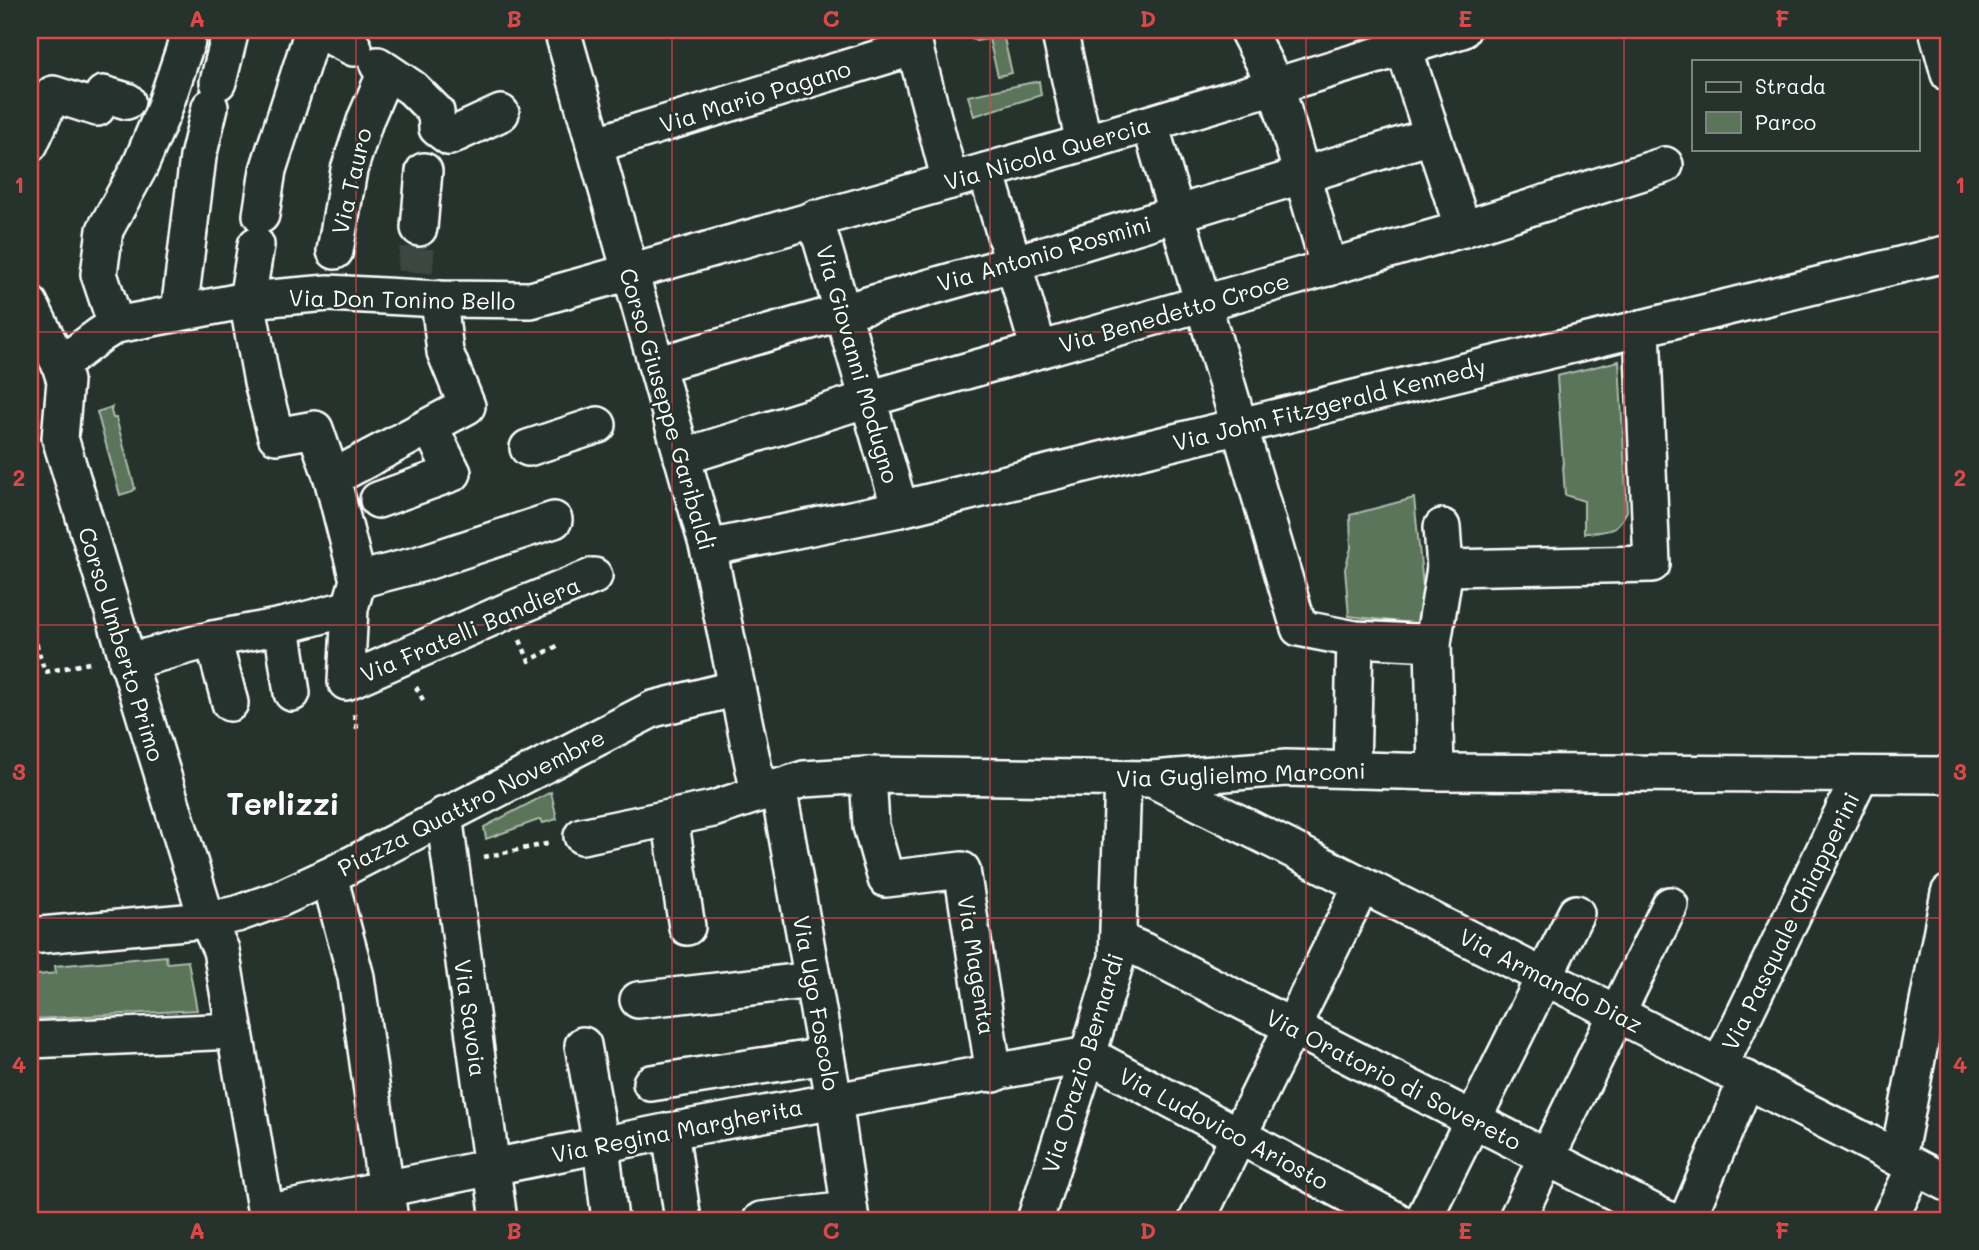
<svg xmlns="http://www.w3.org/2000/svg" width="1979" height="1250" font-family="Mali,sans-serif">
<rect width="100%" height="100%" fill="#26332d"/>
<filter id="ink" filterUnits="userSpaceOnUse"><feTurbulence type="fractalNoise" baseFrequency=".0143" numOctaves="2"/><feDisplacementMap in="SourceGraphic" scale="14" xChannelSelector="R" yChannelSelector="G"/><feConvolveMatrix kernelMatrix="1 2 1 2 8 2 1 2 1" color-interpolation-filters="sRGB"/></filter>
<g filter="url(#ink)">
<g fill="#5a755a" stroke="#acbaac" stroke-width="2">
<path d="M964,30h38l10,43 -14,3 -9,-37 -13,2 -11,-6z"/>
<path d="M1039,81l2,14 -67,21 -6,-20z"/>
<path d="M1619,361l8,150c-12,23 -19,20 -43,22v-32l-19,-6 -8,-119z"/>
<path d="M112,407l-1,4 2,7h3l19,70 -2,3 -13,4 -23,-83z"/>
<path d="M1414,498l13,127 -78,-9 -4,-47 6,-21 -1,-33z"/>
<path d="M551,792l6,27 -14,4 -2,-4 -55,20 -2,-12z"/>
<path d="M166,956l1,7 21,-2 9,49 -164,9 -3,-43 26,-3 -1,-7z"/>
</g>
<g fill="none" stroke-linecap="round" stroke-linejoin="round">
<path stroke="#3c4742" stroke-width="35" stroke-dasharray="35 18" stroke-linecap="butt" d="M415,272l2,-24"/>
<defs>
<g id="minor">
<path d="M318,30l36,18"/>
<path d="M562,30l146,518 51,245"/>
<path d="M910,30l40,151"/>
<path d="M1059,30l25,113"/>
<path d="M1247,30l29,56 53,182"/>
<path d="M1398,30l65,199"/>
<path d="M1937,30l12,44"/>
<path d="M378,65l34,23 24,24 1,16 12,9 52,-24"/>
<path d="M218,82l13,-52"/>
<path d="M1150,124l149,504 56,11 78,4"/>
<path d="M30,144l23,-50 44,14 6,-14 24,7"/>
<path d="M594,145l321,-98"/>
<path d="M986,171l53,179"/>
<path d="M261,215l7,-45 45,-140"/>
<path d="M815,218l85,291"/>
<path d="M419,228l5,-57"/>
<path d="M256,245l-9,55 15,82 14,54 39,-7 17,49 26,102 -8,28 -4,74 161,-71 87,-35"/>
<path d="M335,251l14,-81 17,-52 20,-46"/>
<path d="M30,304l30,61 5,16 -5,57 147,482 14,30 46,270"/>
<path d="M179,312l19,-155 12,-50"/>
<path d="M116,325l-17,-51 6,-44 35,-64 23,-54 24,-71"/>
<path d="M60,365l40,-30 16,-10 131,-25 81,-7 111,6 92,1 553,-157 378,-113"/>
<path d="M656,365l359,-102 416,-127"/>
<path d="M528,448l70,-23"/>
<path d="M682,457l186,-58 595,-170 202,-64"/>
<path d="M332,478l135,-72 -22,-54 -6,-53"/>
<path d="M378,500l75,-27 -23,-46"/>
<path d="M708,548l192,-39 1049,-256"/>
<path d="M1445,568l207,-4 -10,-236"/>
<path d="M358,580l62,-16 134,-44"/>
<path d="M282,626l10,67"/>
<path d="M213,639l17,64"/>
<path d="M127,662l86,-23 69,-13 68,-18"/>
<path d="M1352,770l3,-131"/>
<path d="M1436,772l-3,-129 12,-75 -3,-41"/>
<path d="M868,775l3,51 15,53 76,-9 32,204"/>
<path d="M1152,779l466,235 331,170"/>
<path d="M778,786l56,314 17,120"/>
<path d="M444,815l55,405"/>
<path d="M670,818l17,109"/>
<path d="M582,836l131,-27 91,-30 64,-4 284,4 134,-11 150,4 513,3"/>
<path d="M329,876l27,101 34,243"/>
<path d="M30,936l177,-16 30,-6 42,-15 50,-23 324,-167 84,-21"/>
<path d="M1118,940l26,11 525,269"/>
<path d="M638,1000l175,-20"/>
<path d="M30,1040l205,-9"/>
<path d="M583,1045l18,100 9,75"/>
<path d="M1720,1065l140,-289"/>
<path d="M651,1083l175,-27"/>
<path d="M670,1131l13,89"/>
<path d="M1898,1158l51,-265"/>
<path d="M266,1213l404,-82 418,-76 308,165"/>
<path d="M761,1220l88,-10"/>
<path d="M1035,1220l53,-165 29,-97 6,-179"/>
<path d="M1197,1220l165,-335"/>
<path d="M1423,1220l153,-307"/>
<path d="M1516,1220l154,-315"/>
<path d="M1687,1220l60,-141"/>
<path d="M1889,1220l26,-53"/>
</g>
</defs>
<use href="#minor" stroke="#fff" stroke-width="40"/>
<g stroke="#fff" stroke-width="4.5" stroke-dasharray="5 5" stroke-linecap="butt">
<path d="M520,640l9,21 30,-16"/>
<path d="M30,641l5,-2 10,33 49,-10"/>
<path d="M416,687l7,13"/>
<path d="M354,714l4,19"/>
<path d="M484,857l67,-14"/>
</g>
<use href="#minor" stroke="#26332d" stroke-width="35"/>
</g>
</g>
<path fill="none" stroke="#dc4848" stroke-width="2" stroke-opacity="0.55" d="M356,30v1190M672,30v1190M990,30v1190M1306,30v1190M1624,30v1190M30,332h1919M30,625h1919M30,918h1919"/>
<g text-anchor="middle" dominant-baseline="central" stroke-width="5" stroke-linejoin="round" paint-order="stroke">
<g font-size="23" fill="#fff" stroke="#26332d">
<text transform="translate(755 96) rotate(-17)">Via Mario Pagano</text>
<text transform="translate(1047 153) rotate(-16)">Via Nicola Quercia</text>
<text transform="translate(351 181) rotate(-77)">Via Tauro</text>
<text transform="translate(1044 253) rotate(-16)">Via Antonio Rosmini</text>
<text transform="translate(402 299) rotate(1)">Via Don Tonino Bello</text>
<text transform="translate(1174 312) rotate(-16)">Via Benedetto Croce</text>
<text transform="translate(858 364) rotate(74)">Via Giovanni Modugno</text>
<text transform="translate(1329 404) rotate(-14)">Via John Fitzgerald Kennedy</text>
<text transform="translate(668 409) rotate(74)">Corso Giuseppe Garibaldi</text>
<text transform="translate(470 629) rotate(-23)">Via Fratelli Bandiera</text>
<text transform="translate(122 644) rotate(73)">Corso Umberto Primo</text>
<text transform="translate(1241 774) rotate(-2)">Via Guglielmo Marconi</text>
<text transform="translate(471 802) rotate(-27)">Piazza Quattro Novembre</text>
<text transform="translate(1790 921) rotate(-64)">Via Pasquale Chiapperini</text>
<text transform="translate(977 965) rotate(81)">Via Magenta</text>
<text transform="translate(1551 980) rotate(27)">Via Armando Diaz</text>
<text transform="translate(817 1003) rotate(80)">Via Ugo Foscolo</text>
<text transform="translate(471 1018) rotate(82)">Via Savoia</text>
<text transform="translate(1082 1063) rotate(-73)">Via Orazio Bernardi</text>
<text transform="translate(1394 1079) rotate(27)">Via Oratorio di Sovereto</text>
<text transform="translate(1224 1128) rotate(28)">Via Ludovico Ariosto</text>
<text transform="translate(677 1130) rotate(-11)">Via Regina Margherita</text>
</g>
<g font-size="30" font-weight="bold" fill="#fff" stroke="#26332d">
<text x="283" y="803">Terlizzi</text>
</g>
</g>
<rect width="1979" height="1250" fill="none" stroke="#26332d" stroke-width="77"/>
<rect x="1692" y="60" width="228" height="91" fill="#26332d" stroke="#7d8581" stroke-width="2"/>
<rect x="1706" y="82" width="35" height="10" fill="#26332d" stroke="#7d8581" stroke-width="2"/>
<text x="1755" y="94" font-size="21" fill="#ffffff">Strada</text>
<rect x="1706" y="112" width="35" height="21" fill="#5a755a" stroke="#7d8581" stroke-width="2"/>
<text x="1755" y="130" font-size="21" fill="#ffffff">Parco</text>
<rect x="38" y="38" width="1902" height="1174" fill="none" stroke="#dc4848" stroke-width="2.5"/>
<g font-size="23" text-anchor="middle" font-weight="bold" fill="#dc4848">
<text x="197" y="27">A</text>
<text x="514" y="27">B</text>
<text x="831" y="27">C</text>
<text x="1148" y="27">D</text>
<text x="1465" y="27">E</text>
<text x="1782" y="27">F</text>
<text x="19" y="193">1</text>
<text x="1960" y="193">1</text>
<text x="19" y="486">2</text>
<text x="1960" y="486">2</text>
<text x="19" y="780">3</text>
<text x="1960" y="780">3</text>
<text x="19" y="1073">4</text>
<text x="1960" y="1073">4</text>
<text x="197" y="1239">A</text>
<text x="514" y="1239">B</text>
<text x="831" y="1239">C</text>
<text x="1148" y="1239">D</text>
<text x="1465" y="1239">E</text>
<text x="1782" y="1239">F</text>
</g>
</svg>
